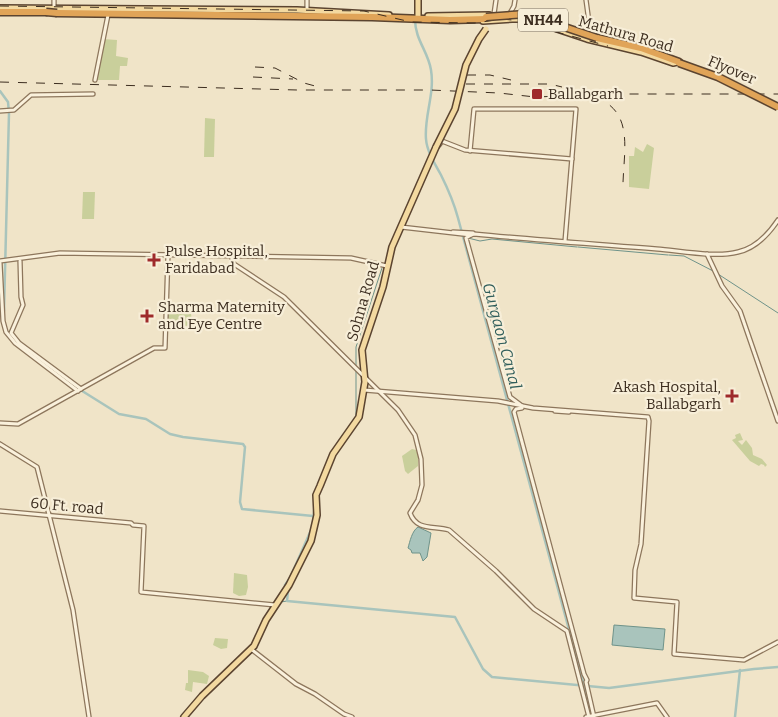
<svg xmlns="http://www.w3.org/2000/svg" width="778" height="717" font-family="Bitter,serif">
<rect width="100%" height="100%" fill="#f0e4c8"/>
<g fill="#c9cf9b">
<path d="M103,39l14,1 -1,16 12,2 -1,8h-7l-1,14h-24z"/>
<path d="M205,118l10,1 -1,38h-10z"/>
<path d="M647,144l7,4 -5,41 -20,-2v-31h5l1,-9 8,5z"/>
<path d="M83,192h12l-1,27h-12z"/>
<path d="M168,311l23,1 1,14 -24,-1z"/>
<path d="M740,433l3,7 -5,1 4,4 4,-5 6,8 1,7 9,4 5,6 -2,2 -1,-2 -3,-1 -2,2 -9,-5 -18,-21 4,-2 -1,-3z"/>
<path d="M412,449l4,1 2,4v12l-10,8 -3,-3 -3,-15z"/>
<path d="M234,573l13,2 1,12 -2,8 -7,1 -6,-3z"/>
<path d="M215,638l13,1 -1,9 -6,1 -8,-4z"/>
<path d="M188,670l15,2 6,4 -2,8 -14,-2 -1,10 -7,-2 1,-7h2z"/>
</g>
<g fill="#a9c4bc" stroke="#6f938a">
<path d="M418,527l13,6 -4,24 -4,4 -3,-8h-8l-1,-3 -3,-2c2,-7 4,-17 10,-21z"/>
<path d="M614,625l51,4 -2,21 -51,-5z"/>
</g>
<g fill="none" stroke-linecap="round" stroke-linejoin="round">
<g stroke="#6f938a" stroke-width="1">
<path d="M464,237l16,4 12,-2 85,8"/>
<path d="M578,247l90,8"/>
<path d="M669,255l15,1 31,16"/>
<path d="M718,274l60,39"/>
<path d="M356,418v-71l26,-79"/>
<path d="M315,491l16,-39 14,-19"/>
<path d="M313,517l1,-15"/>
<path d="M281,602l6,-1"/>
</g>
<g stroke="#a9c4bc" stroke-width="2.5">
<path d="M415,19c0,21 13,32 16,51 4,24 -7,46 -5,69 1,13 9,25 15,36 7,14 13,28 17,43l134,497"/>
<path d="M0,91l8,11 1,11 -5,198"/>
<path d="M79,389l40,25 27,5 24,15 13,3 60,7 2,3 -5,55 2,7 71,7 1,4"/>
<path d="M311,530l-21,48 -5,7 3,6 -1,10 168,16 28,52 9,8 117,11 145,-19 24,-2"/>
<path d="M735,717l5,-47"/>
</g>
<defs>
<g id="minor">
<path d="M586,0l3,22 -3,11"/>
<path d="M54,9v-9"/>
<path d="M307,11v-11"/>
<path d="M494,14l2,-14"/>
<path d="M509,15l5,-9 1,-6"/>
<path d="M95,80l13,-65"/>
<path d="M0,111l14,-1 17,-15 62,-1"/>
<path d="M439,145l3,-4 23,9 107,9"/>
<path d="M470,151l4,-42h102l-11,132"/>
<path d="M401,227l70,8 3,-1c61,6 122,10 183,15 24,2 59,9 81,3 18,-4 30,-17 40,-32"/>
<path d="M453,232l20,1"/>
<path d="M471,235l-5,3 44,159 12,9v2l-6,1 -2,3 70,262 3,6 -1,2 8,35"/>
<path d="M707,254l15,32 18,25 38,110"/>
<path d="M231,256l3,8 50,33 114,113 17,25 6,24 1,26 -4,15 -8,13c7,19 25,12 39,17l47,41 38,38 33,22 22,86"/>
<path d="M0,261l60,-8 291,5 36,8"/>
<path d="M20,261l1,36 2,8 -12,28 8,10 62,46"/>
<path d="M0,263l3,58 3,11 9,11 63,48"/>
<path d="M364,390l134,11 35,7 115,9 1,4 -8,123 -6,26 -1,28 43,4 -3,52 70,6 34,-18"/>
<path d="M555,411l14,1"/>
<path d="M0,423l18,1 136,-76h11l3,-93"/>
<path d="M0,444l37,23 36,143 16,107"/>
<path d="M0,511l131,12 2,2 11,1 -3,66 134,13"/>
<path d="M251,649l45,35 19,10 29,20 8,3"/>
<path d="M586,717l71,-14 10,14"/>
</g>
<g id="major">
<path d="M418,0v16"/>
<path d="M0,8l297,2 92,5"/>
<path d="M428,16l61,-1"/>
<path d="M483,21l29,-2h15l60,20 54,13 32,11 4,-1"/>
<path d="M184,717l18,-21 52,-50 12,-26 23,-35 22,-44 6,-26 -1,-20 4,-9 13,-32 26,-37 6,-35 -3,-32 21,-63 9,-40 44,-100"/>
</g>
<g id="highway">
<path d="M0,12h46"/>
<path d="M57,13l315,4 78,3 36,-1"/>
<path d="M597,38l44,10 38,14"/>
</g>
</defs>
<use href="#minor" stroke="#8d765c" stroke-width="5.5"/>
<use href="#major" stroke="#5b4430" stroke-width="8"/>
<use href="#highway" stroke="#5b4430" stroke-width="9"/>
<use href="#minor" stroke="#faf1dc" stroke-width="3"/>
<use href="#major" stroke="#f3d9a0" stroke-width="5"/>
<use href="#highway" stroke="#e0a458" stroke-width="6"/>
<g stroke="#3d2e20" stroke-width="1" stroke-dasharray="9 9" stroke-linecap="butt">
<path d="M0,6l364,5 47,11 64,1 27,-4 10,1 96,26"/>
<path d="M255,67l20,1 29,15 11,3"/>
<path d="M467,75h23l21,5"/>
<path d="M253,77l40,2"/>
<path d="M0,82l297,8h133l69,3 36,4 85,-3h158"/>
<path d="M466,84h84l12,3"/>
<path d="M594,97c40,13 30,52 29,86"/>
</g>
<defs>
<path id="major-bridge" d="M436,147l19,-38 11,-44 13,-26 7,-10"/>
<g id="highway-bridge">
<path d="M46,12l11,1"/>
<path d="M486,17l40,-3 71,24"/>
<path d="M679,63l39,14 60,30"/>
</g>
</defs>
<use href="#major-bridge" stroke="#5b4430" stroke-width="8" stroke-linecap="butt"/>
<use href="#highway-bridge" stroke="#5b4430" stroke-width="9" stroke-linecap="butt"/>
<use href="#major-bridge" stroke="#f3d9a0" stroke-width="5"/>
<use href="#highway-bridge" stroke="#e0a458" stroke-width="6"/>
</g>
<g fill="#9e2a2b" stroke="#f7eed8" stroke-width="2">
<rect x="531" y="88" width="12" height="12" rx="2.5"/>
<path d="M151.5 252.5h5v5h5v5h-5v5h-5v-5h-5v-5h5z"/>
<path d="M144.5 308.5h5v5h5v5h-5v5h-5v-5h-5v-5h5z"/>
<path d="M729.5 388.5h5v5h5v5h-5v5h-5v-5h-5v-5h5z"/>
</g>
<g text-anchor="middle" dominant-baseline="central" stroke-width="4.5" stroke-linejoin="round" paint-order="stroke">
<rect fill="#f7eed8" stroke="#756857" stroke-width="1" x="518" y="8.5" width="50" height="23" rx="4"/>
<g font-size="14" font-weight="bold" fill="#3d2e20">
<text x="543" y="20">NH44</text>
</g>
<g font-size="15" fill="#3d2e20" stroke="#f7eed8">
<text transform="translate(626 34) rotate(16)">Mathura Road</text>
<text transform="translate(732 70) rotate(23)">Flyover</text>
<text transform="translate(363 301) rotate(-74)">Sohna Road</text>
<text transform="translate(67 506) rotate(5)">60 Ft. road</text>
</g>
<g font-size="15" fill="#3d2e20" stroke="#f7eed8" text-anchor="start">
<text x="548" y="94">Ballabgarh</text>
<text x="165" y="251">Pulse Hospital,<tspan x="165" dy="17">Faridabad</tspan></text>
<text x="158" y="307">Sharma Maternity<tspan x="158" dy="17">and Eye Centre</tspan></text>
<text x="721" y="387" text-anchor="end">Akash Hospital,<tspan x="721" dy="17">Ballabgarh</tspan></text>
</g>
<g font-size="16" font-style="italic" fill="#2f5d5a" stroke="#f7eed8">
<text transform="translate(502 336) rotate(75)">Gurgaon Canal</text>
</g>
</g>
</svg>
